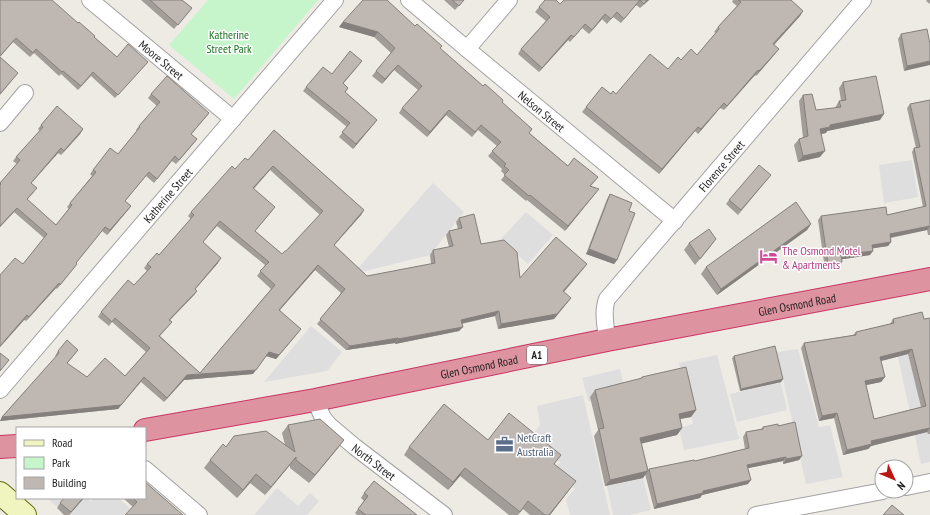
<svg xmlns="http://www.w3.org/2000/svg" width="930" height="515" font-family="'PT Sans Narrow',sans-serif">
<rect width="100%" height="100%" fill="#eeebe5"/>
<path fill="#c6f4cb" d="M208,0h110l-84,99 -65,-54z"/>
<g fill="#dedede">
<path d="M912,160l6,37 -34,6 -5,-38z"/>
<path d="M433,183l31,29 -34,43 -77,19z"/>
<path d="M526,212l27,23 -25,29 -28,-24z"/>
<path d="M311,326l31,26 -15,19 -63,11z"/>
<path d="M798,349l21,78 11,-2 13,52 -37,7 -29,-132z"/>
<path d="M908,354l20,80h2v28l-9,2 -23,-107z"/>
<path d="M717,355l22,84 -55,11 -5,-22 14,-4 -14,-61z"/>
<path d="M620,369l5,23 -36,10 -7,-24z"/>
<path d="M781,382l6,28 -50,12 -7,-28z"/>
<path d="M583,395l27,120h-40l-4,-16 9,-10 -22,-18 7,-9 -30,-24 10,-13 -3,-19z"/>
<path d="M643,478l8,32 -21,5h-17l-6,-29z"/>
<path d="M277,488l21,18 12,-13 9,8 -12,14h-53z"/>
<path d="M47,498h40l4,4 3,-4h24l12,10 -6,7h-57z"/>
</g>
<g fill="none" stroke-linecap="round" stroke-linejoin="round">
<defs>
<g id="street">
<path id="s1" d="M90,0l143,119"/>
<path id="s2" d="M409,0l58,49 208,172"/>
<path d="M467,49l42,-49"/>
<path d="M0,123l25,-30"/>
<path id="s3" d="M607,340c-1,-13 -5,-28 0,-41l256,-299"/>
<path id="s4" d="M0,390l335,-390"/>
<path id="s5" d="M315,400l8,18 6,7 26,22 89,68"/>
<path d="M145,469l54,46"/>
<path d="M906,487l24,-5"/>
<path d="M756,515l127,-24"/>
</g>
<path id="secondary" d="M0,493l25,22"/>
<g id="highway">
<path id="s6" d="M145,430l170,-30 292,-60 323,-61"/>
<path d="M0,447l17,-1"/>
</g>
</defs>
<use href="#street" stroke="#a2a2a2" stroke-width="18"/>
<use href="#secondary" stroke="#5f6b0f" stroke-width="24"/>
<use href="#highway" stroke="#ca3464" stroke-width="24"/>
<use href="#street" stroke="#fff" stroke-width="16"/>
<use href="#secondary" stroke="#f0f4be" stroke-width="22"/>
<use href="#highway" stroke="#de94a0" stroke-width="22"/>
</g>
<g fill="#a39d99" fill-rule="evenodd">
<path d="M0,0l94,37 23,20 28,8 -30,33 -24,-22 -13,14 -17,-16 -2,2 -25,-23 -4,4 -17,-15 -13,15 18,16 -18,22z"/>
<path d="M141,0h41l10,8 -18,21z"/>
<path d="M444,0h20l-9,10z"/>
<path d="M564,0h85l-9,8 -4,-3 -15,18 -8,-6 -6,7 -5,-5 -13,15 -7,-6 -12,14 -2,-2 -29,32 -21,-18 3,-5 25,-28 -11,-9 4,-5 21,-3z"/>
<path d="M733,0h58l12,11 -3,5 -26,29 1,9 -19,22 -1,-1 -31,35 -4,-2 -22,26 -3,-3 -36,43 -77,-62 4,-5 25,-13h5l52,-25 13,-9 16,-5 19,-22 -2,-1 4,-5 19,-21 -5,-4z"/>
<path d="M927,0h3v4l-4,-3z"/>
<path d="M343,22l97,27 92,80 -3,4 39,33 30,11 -7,9 4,8 -30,37 -38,-31 -1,1 -25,-21 4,-5 -4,-4 1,-2 -14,-13 9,-10 -19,-16 -6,7 -26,-22 -19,22 -28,-24 3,-5 16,-18 -24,-20 -12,14 -10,-8 4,-5 15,-18 -17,-16 -35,-10z"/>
<path d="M901,34l29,10 -26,27 -6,-32z"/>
<path d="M359,65l-16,19 5,4 -3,4 32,28 -24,29 -14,-12 8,-10 -44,-36 3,-4z"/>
<path d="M843,82l37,38 -53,11 -1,2 -5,1 -1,23 -22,5 -4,-17 5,-6 4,-1 -4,-37 4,-6 13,15 19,-2 4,-7h2l-2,-13z"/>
<path d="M151,94l58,19 -18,21 6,5 -21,25 -4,-3 -18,22 -8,-7 -21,25 6,5 -3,4 -21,25 -5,-4 -26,32 -2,5 -17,21 -1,-1 -30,33 -2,-1 -24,27v-72l23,-11 21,-26 -30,-26 -14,15v-44l17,-19 -4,-3 3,-4 24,-26 -2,-2 3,-4 42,4 -3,5 -19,21 -3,-2 -27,30 3,9 -7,8 29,25 13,-16 -2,-2 3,-4 22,-27 -2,-2 3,-4 25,-16 19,-23 -1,-1 3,-4 18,-20 -9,-8z"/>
<path d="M930,100v135h-2l-1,-5 -36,8v4l-3,4 -16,2 -2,7 -28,4 -3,7 -14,3 -7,-49 3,-4 66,-1 36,-8 -11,-55 2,-4h2l-9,-40 3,-4z"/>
<path d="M274,130l90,80 -3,5 -27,30 33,31 64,-12 -1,-9 3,-5 16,-3 -3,-12 3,-4 9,-2 -2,-7 3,-4 22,26 39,34 64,-10 -20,24 4,10 -14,17 -56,10 -3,-13 -33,8 1,3 -4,4 -64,13v-1l-49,7 -29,-26 24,-31 -26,-23 -35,40 18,23 -22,26 -10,-3 -13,18 -69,6 -20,22 -23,-20 -23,27 -118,12 2,-4 54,-60 -1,-1 3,-5 20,-1 -11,14 20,13 38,-1 21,-24 -34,-30 -3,4 -11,-9 3,-5 33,-27 13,-14 -3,-3 3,-4 12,-9 32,-36 -3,-3 3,-4 44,-43 13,-9zM270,170l50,45 -34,36 -4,3 -27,-23 17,-20 -19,-22zM217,226l48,39 -8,11 14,13 -71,84 -40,-37 12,-14 -2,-2 24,-25 3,-4 -2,-2 23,-26 -15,-21z"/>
<path d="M771,175l-33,40 -12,-11 3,-4z"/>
<path d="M610,194l19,17 -12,49 -3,4 -28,-10 21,-55z"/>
<path d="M811,224l-4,6 -90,65 -16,-21 5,-7z"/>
<path d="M689,243l22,3 -16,19 -11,-15z"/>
<path d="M930,318v116h-2l-1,-2 -56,14 -3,3 -25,6 -9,-37 -15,3 -18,-73 3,-5 49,-8 3,-3 34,-8 3,-5h31zM908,354l13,53 -47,12 -8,-34 15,-3 4,-5 -4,-16z"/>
<path d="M734,356l49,23 -2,3 -41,9 -8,-33z"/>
<path d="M642,377l54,33 -5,7 -11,2 2,9 -5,7 -36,8 7,27 1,-1 46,-8 50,-12 -2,-12 3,-5 15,-3 2,-2 15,-1 24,30 -3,4 -16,4v-3l-35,7v16l-46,11 -2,3 -46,11 -9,-35 -2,4 -38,8 -11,-50 4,-6 -8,-33 5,-7 46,-11z"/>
<path d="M288,425l50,23 -29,35 -19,-15v-3l-25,30 -15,-12 -13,15 -33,-30 6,-8 16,-13 59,-2 -3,-12z"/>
<path d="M488,440l66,24 16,25 -20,26h-20l-7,-6 -5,6h-9l-49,-39 -12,14 -44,-35 5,-8z"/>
<path d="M364,493l53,22h-60l-2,-2 9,-12 -3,-3z"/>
<path d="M84,498l-15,17h-5l-7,-7 3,-5z"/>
<path d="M123,498h22l-12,9z"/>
</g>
<g fill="#85807d">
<path d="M647,0h2l-9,8 4,-4z"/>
<path d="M803,11l-3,5 -30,33 3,-5z"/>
<path d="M605,14l-3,5 -13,15 3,-4z"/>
<path d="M343,22l35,10 -4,5 -35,-10z"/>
<path d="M571,35l-3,5 -29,32 3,-4z"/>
<path d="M779,49l-4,5 -19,22 3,-5z"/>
<path d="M930,61v4l-26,6 3,-5z"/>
<path d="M398,65l-4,5 -12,14 3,-5z"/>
<path d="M758,70l-3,5 -31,35 3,-4z"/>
<path d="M724,103l-4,5 -22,26 3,-5z"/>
<path d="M449,110l-3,5 -19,22 3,-5z"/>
<path d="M209,113l-3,4 -18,21 3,-4z"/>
<path d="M884,114l-4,6 -53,11 -1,2 -10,2 4,-6 10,-4z"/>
<path d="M377,120l-3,4 -21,25 3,-5z"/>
<path d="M698,127l-3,4 -36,43 3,-5z"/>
<path d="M83,129l-3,5 -19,21 3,-4z"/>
<path d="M197,139l-3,4 -18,21 3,-4z"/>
<path d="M61,148l-3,5 -30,34 3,-4z"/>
<path d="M825,151l-5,6 -22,5 5,-6z"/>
<path d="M273,166l-3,4 -20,23 3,-5z"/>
<path d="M599,189l-4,5 -30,37 3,-5z"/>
<path d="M131,206l-3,4 -21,25 3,-5z"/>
<path d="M17,208l-3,4 -14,15v-1z"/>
<path d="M364,210l-3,5 -30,34 3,-4z"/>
<path d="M811,224l-4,6 -90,65 4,-6z"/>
<path d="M930,226l-3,4 -40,8 3,-4z"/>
<path d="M891,242l-3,4 -19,3 3,-4z"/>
<path d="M589,249l28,11 -3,4 -28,-10z"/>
<path d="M873,251l-3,4 -32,5 3,-5z"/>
<path d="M221,258l-3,5 -26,30 3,-4z"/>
<path d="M842,262l-3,4 -14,3 3,-5z"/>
<path d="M587,264l-3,4 -24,28 3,-5z"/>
<path d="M318,265l-3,5 -39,44 3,-4z"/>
<path d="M59,283l-3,5 -30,33 3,-4z"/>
<path d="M197,291l-3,4 -28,29 3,-4z"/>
<path d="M571,298l-17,21 -56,10 3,-5z"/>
<path d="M499,311l-4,5 -37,8 3,-4z"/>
<path d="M27,315l-3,5 -24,27v-1z"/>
<path d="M463,327l-4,4 -64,13 3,-5z"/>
<path d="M301,329l-25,30 -10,-3 -13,18 -69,6 -20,22 3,-4 20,-23 69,-5 13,-18z"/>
<path d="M398,338l-3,5 -49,7 4,-4z"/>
<path d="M912,349l-4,5 -31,8 3,-5z"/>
<path d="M144,377l-26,32 -118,12 2,-4z"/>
<path d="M885,377l-4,5 -19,4 3,-5z"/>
<path d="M783,379l-2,3 -41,9 1,-2z"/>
<path d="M696,410l-5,7 -17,3 5,-6z"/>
<path d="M837,413l-3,5 -15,3 3,-5z"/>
<path d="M682,428l-5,7 -41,10 4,-7z"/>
<path d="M930,428l-3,4 -56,14 -3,3 -25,6 4,-5 24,-9z"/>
<path d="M344,440l-6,8 -29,35 6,-8z"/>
<path d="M802,456l-3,4 -16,4 3,-5z"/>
<path d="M296,457l-6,8 -25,30 6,-8z"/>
<path d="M786,457l-3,4 -39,8 3,-4z"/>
<path d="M465,468l-5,8 -12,14 5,-8z"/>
<path d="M648,471l-5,7 -38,8 5,-6z"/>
<path d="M256,474l-6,9 -13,15 6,-8z"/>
<path d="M751,480l-3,4 -46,11 -2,3 -46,11 3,-5 46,-13z"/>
<path d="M576,481l-6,8 -20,26h-1z"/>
<path d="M83,498h1l-15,17 2,-3z"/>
</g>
<g fill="#beb7b2" stroke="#85807d" fill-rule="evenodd">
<path d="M0,0h52l26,23 1,-1 16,14 -1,1 23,20 11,-13 20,18 -30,33 -25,-23 -12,14 -18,-15 -1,1 -26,-23 -3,4 -17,-15 -16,18z"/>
<path d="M150,0h32l10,8 -14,17z"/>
<path d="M363,0h24l28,26 2,-2 25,22 -2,2 43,38 2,-2 18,16 -1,2 30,27 -3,4 39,33 6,-8 24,19 -8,9 9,3 -31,37 -38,-31 -1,1 -25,-21 5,-5 -5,-4 2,-2 -14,-13 9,-9 -20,-17 -6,7 -26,-22 -19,22 -28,-24 20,-22 -24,-21 -13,14 -9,-8 19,-23 -17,-16 -35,-10z"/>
<path d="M452,0h12l-5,6z"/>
<path d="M545,0h11l4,4 4,-4h83l-3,4 -4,-4 -16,19 -7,-7 -6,7 -6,-5 -13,16 -7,-6 -11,13 -3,-2 -29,33 -21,-19 29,-32 -11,-10z"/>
<path d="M738,0h53l12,11 -30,33 6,5 -20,22 -1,-1 -31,36 -3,-3 -23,26 -3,-2 -36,42 -76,-62 16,-20 9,7 2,-3 3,3 34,-40 18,15 10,-12 3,3 10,-11 6,6 22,-26 -1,-2 23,-25z"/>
<path d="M927,29l3,15v17l-23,5 -6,-32z"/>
<path d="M350,51l12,10 -19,22 5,5 -3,4 32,28 -21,24 -14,-12 8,-9 -44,-36 17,-20 9,7z"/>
<path d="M0,57l18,16 -18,21z"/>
<path d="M167,76l42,37 -18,21 6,5 -18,21 -4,-4 -18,23 -8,-7 -24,29 6,5 -21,24 -5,-3 -29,36 1,1 -17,21 -1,-2 -30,34 -2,-2 -27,31v-71l15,-17 8,6 24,-30 -30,-26 -17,18v-41l1,-1 -1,-1 20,-23 -4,-3 27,-30 -2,-2 16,-19 26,23 -19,22 -3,-3 -30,35 6,5 -10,11 29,26 16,-20 -2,-2 26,-31 -3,-2 17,-22 8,6 22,-27 -1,-1 21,-24 -9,-8z"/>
<path d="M876,76l8,38 -54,11v2l-10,2 5,22 -22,5 -4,-17 9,-3 -5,-41 9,-1 4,16 25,-3 -2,-6 7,-1 -3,-18z"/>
<path d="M930,100v126l-40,8 1,8 -19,3 1,6 -32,4 1,7 -14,2 -7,-48 65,-9 1,8 39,-9 -12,-58 6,-1 -10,-43z"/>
<path d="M274,130l90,80 -30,35 33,31 68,-13 -2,-13 20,-4 -4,-15 13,-3 -3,-10 15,-4 7,30 23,-4 13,12 3,26 36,-41 31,27 -24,27 8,7 -14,16 -56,10 -2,-13 -38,9 2,7 -65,12v-1l-48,8 -30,-27 25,-30 -27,-24 -39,45 22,19 -22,26 -10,-3 -13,18 -69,5 -20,23 -23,-21 -23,28 -119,12 57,-64 -1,-2 9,-11 11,10 -11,13 20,14 18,-19 20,18 25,-28 -35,-30 -3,4 -11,-10 27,-32 6,5 17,-18 -4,-3 10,-11 2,2 35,-40 -3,-3 41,-46 3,3 10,-11 3,2zM273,166l50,45 -37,40h-1l-3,3 -27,-23 20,-24 -22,-19zM220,221l49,41 -9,9 15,14 -75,88 -41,-37 13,-14 -3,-2 28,-29 -2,-2 26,-31 -18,-16z"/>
<path d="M759,165l12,10 -30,35 -12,-10z"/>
<path d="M610,194l22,9 -3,8 6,2 -18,47 -28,-11z"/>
<path d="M796,202l15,22 -90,65 -15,-22z"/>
<path d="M709,229l7,10 -16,20 -11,-16z"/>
<path d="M922,312l2,7 6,-1v110l-59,13 1,3 -25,6 -10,-37 -15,3 -18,-73 52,-8v-3l38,-9 -1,-4zM912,349l14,57 -52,13 -9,-38 20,-4 -5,-20z"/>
<path d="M775,346l8,33 -42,10 -7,-33z"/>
<path d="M0,353l9,7 -9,11z"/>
<path d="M686,367l10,43 -17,4 3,14 -42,10 8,33 -38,9 -11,-51 5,-1 -9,-38 47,-12v-1z"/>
<path d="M444,404l44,36 21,-27 52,42 -7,9 22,17 -27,34h-4l-17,-14 -8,11 -55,-44 -12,14 -44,-35z"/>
<path d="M320,419l24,21 -29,35 -19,-15v-3l-25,30 -15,-13 -13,16 -33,-30 13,-16 3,3 8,-11 32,-5 29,21 -7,-27z"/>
<path d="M795,422l7,34 -16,3v-2l-39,8 4,15 -48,11v2l-46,11 -8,-35 45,-9 1,1 54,-13 -3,-16 17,-3v-2l15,-3v2z"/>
<path d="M374,481l43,34h-51l-8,-6 10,-13 -4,-3z"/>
<path d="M145,482l38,33h-58l12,-13 -4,-4h12z"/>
<path d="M64,498h19l-12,14 -11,-9z"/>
<path d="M892,505l12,10h-21z"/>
</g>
<defs>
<symbol id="hotel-bare" viewBox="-9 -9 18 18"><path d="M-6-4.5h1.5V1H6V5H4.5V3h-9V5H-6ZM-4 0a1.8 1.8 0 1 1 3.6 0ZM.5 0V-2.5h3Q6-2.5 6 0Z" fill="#d1479c" stroke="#fff" stroke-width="2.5" paint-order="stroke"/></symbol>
<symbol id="office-bare" viewBox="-9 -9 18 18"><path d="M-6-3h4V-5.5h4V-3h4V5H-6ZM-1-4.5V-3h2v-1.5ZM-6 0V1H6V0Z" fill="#5c6f8a" stroke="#fff" stroke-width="2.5" paint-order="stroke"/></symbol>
</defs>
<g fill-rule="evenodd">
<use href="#hotel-bare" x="756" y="244" width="25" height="25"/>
<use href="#office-bare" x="492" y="432" width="25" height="25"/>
</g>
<g text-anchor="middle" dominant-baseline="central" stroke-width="3" stroke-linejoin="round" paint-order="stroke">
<rect fill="#fff" stroke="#626262" stroke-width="1" x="527" y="346" width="20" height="18" rx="3"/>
<g font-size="11" font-weight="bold" fill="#1e1e1e">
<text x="537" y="355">A1</text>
</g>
<g font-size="12" fill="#16731f" stroke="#fff">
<text x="229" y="34">Katherine<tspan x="229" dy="14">Street Park</tspan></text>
</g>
<g font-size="12" fill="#1e1e1e" stroke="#fff">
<text stroke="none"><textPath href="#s1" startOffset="93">Moore Street</textPath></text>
<text stroke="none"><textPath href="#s2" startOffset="173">Nelson Street</textPath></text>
<text stroke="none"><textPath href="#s3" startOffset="217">Florence Street</textPath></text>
<text stroke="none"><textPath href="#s4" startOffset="257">Katherine Street</textPath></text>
<text stroke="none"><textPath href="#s6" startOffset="664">Glen Osmond Road</textPath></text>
<text stroke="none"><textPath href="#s6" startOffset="340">Glen Osmond Road</textPath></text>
<text stroke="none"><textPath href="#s5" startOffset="87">North Street</textPath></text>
</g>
<g font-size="12" fill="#b23c85" stroke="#fff" text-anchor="start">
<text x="782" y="250">The Osmond Motel<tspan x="782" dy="14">&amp; Apartments</tspan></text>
</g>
<g font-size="12" fill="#4e5e75" stroke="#fff" text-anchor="start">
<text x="517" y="437">NetCraft<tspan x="517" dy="14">Australia</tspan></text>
</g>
</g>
<rect x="16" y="427" width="130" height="72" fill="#ffffff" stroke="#a5a5a5"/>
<rect x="24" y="440" width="20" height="6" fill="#f0f4be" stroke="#a5a5a5"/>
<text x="52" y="447" font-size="12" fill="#1e1e1e">Road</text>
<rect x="24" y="457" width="20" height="12" fill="#c6f4cb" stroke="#a5a5a5"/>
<text x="52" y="467" font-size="12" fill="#1e1e1e">Park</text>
<rect x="24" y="477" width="20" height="12" fill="#beb7b2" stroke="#a5a5a5"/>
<text x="52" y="487" font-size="12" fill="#1e1e1e">Building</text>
<g transform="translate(894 479) rotate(134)"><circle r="19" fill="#ffffff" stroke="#a5a5a5"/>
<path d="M0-3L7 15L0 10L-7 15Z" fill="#ba1612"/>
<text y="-6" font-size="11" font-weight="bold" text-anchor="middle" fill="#1e1e1e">N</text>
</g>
</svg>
